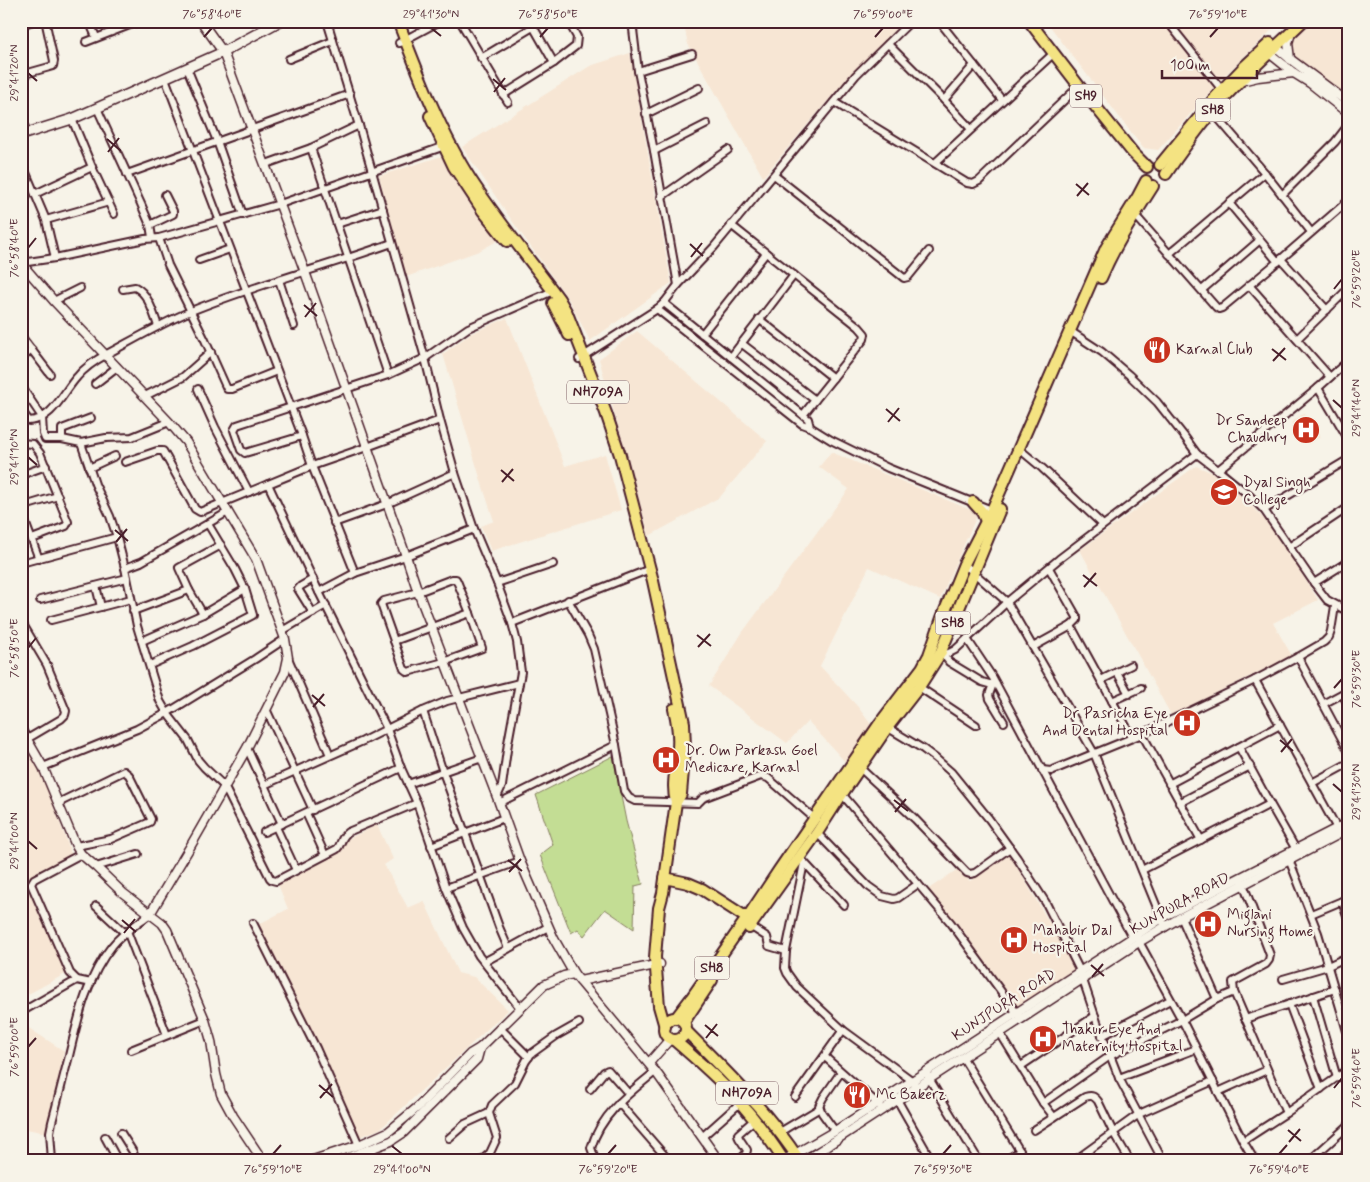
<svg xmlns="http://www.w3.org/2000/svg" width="1370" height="1182" font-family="Mynerve,sans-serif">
<rect width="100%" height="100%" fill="#f7f3e8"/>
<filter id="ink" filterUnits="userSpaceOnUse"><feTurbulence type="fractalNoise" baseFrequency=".02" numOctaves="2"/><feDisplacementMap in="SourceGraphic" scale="10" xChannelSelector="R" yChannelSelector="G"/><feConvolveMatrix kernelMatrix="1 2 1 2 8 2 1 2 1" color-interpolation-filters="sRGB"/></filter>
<g filter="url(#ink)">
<g fill="#f7e6d4">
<path d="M683,21h221l-56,56 -85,100 -75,-133z"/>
<path d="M1046,21h235l-55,53 -68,76 -15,-2z"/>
<path d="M1309,21h40v96l-67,-71z"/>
<path d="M630,53l41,230 -81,58 -21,-41 -56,-78 -51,-75 128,-81z"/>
<path d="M442,156l57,84 -20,11 -73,26 -27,-101z"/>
<path d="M507,318l58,148 40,-12 16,56 -130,41 -10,-25 13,-5 -13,-40 -38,-127 27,-20z"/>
<path d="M637,331l130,110 -47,56 -71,39 -50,-177z"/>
<path d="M1304,413l16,24 -12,7 -17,-21z"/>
<path d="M831,452l147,61 -38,86 -71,-32 -49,99 38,41 14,19 -26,37 -38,-42 -21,22 -78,-57 33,-53 107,-144 -30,-22z"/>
<path d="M1196,466l27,11 50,51 45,72 -45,23 19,33 -121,59 -91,-165z"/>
<path d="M21,737l21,36 30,83 -47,27 42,90 -46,25z"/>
<path d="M377,825l16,34 -9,6 24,43 16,-7 34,72 16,4 34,33 -128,119 -21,8 -102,-212 31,-16 -11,-27 66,-32 -3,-7z"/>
<path d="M1009,853l67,116 -60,38 -69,-96 -20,-21 31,-21 12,12z"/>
<path d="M21,1023l43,28 -17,82 -26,-5z"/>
</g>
<path fill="#c3dd94" stroke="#867e60" d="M613,756l13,65 17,63 -8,2 -1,43 -29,-20 -21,27 -6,-7 -7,4 -31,-78 13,-10 -17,-50z"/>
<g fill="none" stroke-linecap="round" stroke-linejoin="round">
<defs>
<g id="minor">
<path d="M89,21l7,16"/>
<path d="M327,21l33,108 65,229 15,62 15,53 19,56 23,54 15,40 5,19 4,30 -13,71 -6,43 -5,11"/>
<path d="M460,21l48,81"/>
<path d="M530,21l24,42"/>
<path d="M632,21l6,50 16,80 24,134"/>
<path d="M939,21l63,79"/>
<path d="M1167,21l55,69"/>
<path d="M21,25l12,-4"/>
<path d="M86,42l54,-21"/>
<path d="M399,43l41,-22"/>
<path d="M888,44l56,56"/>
<path d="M481,58l52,-31"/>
<path d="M289,59l44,-18"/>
<path d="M187,68l30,73 26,74"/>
<path d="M638,71l54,-17"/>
<path d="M21,75l32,-9 1,-5 -8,-37 -1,-3"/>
<path d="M165,78l136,355 11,33 43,107"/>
<path d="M503,95l51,-32 22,-17 1,-9 -9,-16"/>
<path d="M834,102l133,81 6,1 6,-3 100,-95"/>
<path d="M97,108l44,96 9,21 2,12"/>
<path d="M21,110l5,24"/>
<path d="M1212,111l53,62 46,59"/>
<path d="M646,114l53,-26"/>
<path d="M72,119l20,48 22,47"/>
<path d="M971,129l-27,-29 30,-35"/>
<path d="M311,148l77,227"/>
<path d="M654,151l53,-27"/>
<path d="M21,161l25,59 9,38"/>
<path d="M935,163l119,-110"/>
<path d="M266,164l45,-16 48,-23"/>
<path d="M127,174l223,-80"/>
<path d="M774,175l130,103 4,-1 21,-26"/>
<path d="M35,194l57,-27"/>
<path d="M1282,195l53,-53 14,-18"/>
<path d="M661,197l67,-47"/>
<path d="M1229,203l49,59"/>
<path d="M1135,215l81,92 3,2 3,-1 59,-49 68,-59"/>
<path d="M46,220l63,-18"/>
<path d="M337,224l46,-15"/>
<path d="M150,225l23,-11v-3l-8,-16"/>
<path d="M731,225l128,102 6,7 -1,5 -61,76"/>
<path d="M159,238l9,27 37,75 22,49h5l45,-18"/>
<path d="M1169,254l96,-81"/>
<path d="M1281,259l46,51"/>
<path d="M199,260l31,-11"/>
<path d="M21,263l34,-5 90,-19 14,-1 121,-34 165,-58"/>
<path d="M279,280l15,46"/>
<path d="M1249,285l81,92"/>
<path d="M123,289l12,-2c14,7 18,26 23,39"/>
<path d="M1202,290l58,-50"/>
<path d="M54,301l26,-13"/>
<path d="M664,303l144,116 2,8"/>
<path d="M657,309l145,115 8,3 21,13 57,28 106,43"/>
<path d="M759,319l74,59"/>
<path d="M1070,331l32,21 27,23 28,27 27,34 13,18 21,16 32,26 14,14 50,73 13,17 22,12"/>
<path d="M702,334l64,-81"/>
<path d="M21,336l29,38"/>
<path d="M1297,339l52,-51"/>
<path d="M741,343l74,57"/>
<path d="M731,357l63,-82"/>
<path d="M21,358l11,-8"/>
<path d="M579,359l78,-50 7,-6 14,-18 36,-38 142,-172 55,-54"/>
<path d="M95,384l22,-17"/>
<path d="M21,386l21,31 1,17 2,5h17l19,4 25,-5 26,-1 37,-15"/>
<path d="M1318,388l31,52"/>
<path d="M198,389l17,38 34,65"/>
<path d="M145,396l38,-19 28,-25"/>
<path d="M21,410l8,11c24,-1 34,-29 48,-44 8,-10 19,-17 30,-23 28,-15 55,-31 84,-43 66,-27 135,-44 201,-68"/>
<path d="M302,436l-57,17 -4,-3 -7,-20 3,-5 151,-50 37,-17 43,-30 85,-37"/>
<path d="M62,439v-10l29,-11"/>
<path d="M21,443l12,1 7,9 28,69 -2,4 -34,13"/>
<path d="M81,443l14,41 15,32 7,21 8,31 12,58 23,75 7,12 21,27 10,20 6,7 20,19 46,92 2,2 4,1 61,-32c5,-5 3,-11 11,-17l69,-29"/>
<path d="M1018,450l6,3 18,15 61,57"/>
<path d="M125,462l32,-11h6l32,58 5,3 112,-46 55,-19 73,-27"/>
<path d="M89,468l26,-12"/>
<path d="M1218,470l100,-82 31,-28"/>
<path d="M21,475l25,-9"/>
<path d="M268,484l51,108 68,137 14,39 16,35 29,85 17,40 16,28 41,52"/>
<path d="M21,507l37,-11"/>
<path d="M1264,510l85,-51"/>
<path d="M21,511l18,48"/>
<path d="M334,523l53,-19 68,-31"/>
<path d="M1289,547l60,-40"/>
<path d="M21,563l96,-26"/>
<path d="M964,564l43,38 87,151 71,174"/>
<path d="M125,568l16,-6 87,-50"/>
<path d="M313,579l-12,7 -3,3 15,24"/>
<path d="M452,579h4l1,2 13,32 12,35 -38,14 -33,9 -3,1 -4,-3 -23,-65 3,-3 34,-9z"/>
<path d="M497,583l56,-19"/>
<path d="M1314,583l35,-22"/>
<path d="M96,586l5,21"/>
<path d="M319,592l36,-19 51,-17 68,-27"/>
<path d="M40,600l87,-22"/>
<path d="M568,600l20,35 6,14 22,96 8,46 5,7 6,3 63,2 5,-5 58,-22 7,2 47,41"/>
<path d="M133,611l56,-21"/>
<path d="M203,614l-14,-24 -10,-22 42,-23"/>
<path d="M51,620l80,-21"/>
<path d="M21,621l26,44 19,46 -1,4 -4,4 -34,20"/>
<path d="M512,623l138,-54"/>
<path d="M1071,626l61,111"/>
<path d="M282,631l44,-26"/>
<path d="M967,639l26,39 139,259"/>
<path d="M142,641l61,-27 42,-25"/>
<path d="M394,641l76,-28"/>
<path d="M1033,647l38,-21 6,-6v-3l-28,-49"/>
<path d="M940,654l9,-1 6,-3 52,-48 52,-43 138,-105"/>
<path d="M943,654l6,8 33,20 7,2h7"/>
<path d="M1298,657l51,95"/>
<path d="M288,658l42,97"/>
<path d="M150,665l43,-19 60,-31 -8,-26 -10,-20 -27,-45"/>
<path d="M1117,672l12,22"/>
<path d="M1101,680l30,-15"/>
<path d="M1255,680l84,152"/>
<path d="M993,684l-4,11 1,4 14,23"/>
<path d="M919,687l57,38"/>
<path d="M1342,694l7,11"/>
<path d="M1112,701l29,-13"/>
<path d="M1323,704l26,-14"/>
<path d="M267,711l46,99"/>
<path d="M423,711l20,61 56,155 9,21"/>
<path d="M885,726l38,23 12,9 16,14 38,47 28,39 29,45 34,68 17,51 22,56 44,83"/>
<path d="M1142,734l59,106"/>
<path d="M1239,747l31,57 28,49"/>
<path d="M247,748l35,76"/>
<path d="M43,767l94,-38 30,-16 88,-54 30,-20"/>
<path d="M860,768l55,51 52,54 3,1 5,-1 35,-25"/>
<path d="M1042,770l9,1 91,-37 113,-54 43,-23 26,-15 5,-5 2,-6 4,-25"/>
<path d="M1312,783l37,-20"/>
<path d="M408,784l74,-26"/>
<path d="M1169,784l111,-59"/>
<path d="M264,785l99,-44 60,-30 24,-10 72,-18"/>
<path d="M842,794l109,129 68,93"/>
<path d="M58,803l66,-32 5,4 22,44 -1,3 -39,17 -35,7"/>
<path d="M499,803l117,-58"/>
<path d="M1179,803l71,-37"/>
<path d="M306,813l19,42"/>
<path d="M276,827l20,43"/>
<path d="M264,832l137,-64"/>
<path d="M817,833l51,53 14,10 12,3 4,-1 20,-14"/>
<path d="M431,846l73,-28"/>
<path d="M81,854l-47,25 -3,5 39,89 7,7 14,3"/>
<path d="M1288,857l30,76 31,105"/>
<path d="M802,860l42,45"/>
<path d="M804,863l-18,88 -1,17 2,5 10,14 46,43 71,52"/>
<path d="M96,867l42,-13"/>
<path d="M1142,870l128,-66"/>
<path d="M1242,881l28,74 -1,5 -3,4 -33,18 1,10 52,121"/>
<path d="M446,888l74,-27"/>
<path d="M1342,901l7,20"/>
<path d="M96,906l29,27"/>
<path d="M1311,914l38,-16"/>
<path d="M1181,917l36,82"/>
<path d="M253,923l63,125 43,97"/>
<path d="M750,926l17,11 2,9 17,5"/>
<path d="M127,931l40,104"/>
<path d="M1137,938l45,82 61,121 12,20"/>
<path d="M484,962l64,-35"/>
<path d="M1283,979l45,-13 21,-10"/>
<path d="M1313,996l24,82"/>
<path d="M1289,1004l32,85"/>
<path d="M23,1011l54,-31"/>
<path d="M1245,1019l90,-30"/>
<path d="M500,1028l29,29"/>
<path d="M1000,1033l43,70 11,14"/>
<path d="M1102,1036l68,-36"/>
<path d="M131,1050l74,-30"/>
<path d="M825,1057l54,48"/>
<path d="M963,1058l63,103"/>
<path d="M1021,1066l74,-50"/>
<path d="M927,1075l52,86"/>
<path d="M1119,1078l77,-29"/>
<path d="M590,1089l14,-17 4,-2 20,23"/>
<path d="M1218,1092l49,-22"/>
<path d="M895,1096l37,65"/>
<path d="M795,1097l48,-67"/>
<path d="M619,1103l46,53 8,5"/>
<path d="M1043,1103l67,-47 72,-36 35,-21 17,-7"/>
<path d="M1034,1130l51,-33c7,-2 9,-1 13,4l15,31 17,29"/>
<path d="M835,1131l-13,-18 -3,-7 4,-8 18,-26"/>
<path d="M780,1132l40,-24"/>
<path d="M121,1133l12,19 3,9"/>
<path d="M105,1137l13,24"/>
<path d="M702,1137l38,-34"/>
<path d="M449,1138l16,-14 24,-11"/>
<path d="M1243,1141l43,-28 63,-44"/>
<path d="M372,1149l3,12"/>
<path d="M52,1161l-2,-29 2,-10c6,-22 11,-44 17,-66 9,-38 18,-79 43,-110 10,-13 25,-22 38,-32"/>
<path d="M481,1161l9,-8 7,-15 -8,-25 3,-8 23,-22 11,-22 5,-7 25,-18 23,-13"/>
<path d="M598,1161l-4,-5 -3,-8c10,-34 38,-55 65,-77"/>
<path d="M738,1161l8,-7 1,-4 -8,-12 -1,-4 16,-14"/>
<path d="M1005,1161l15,-10"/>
<path d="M1074,1161l65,-47 74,-33"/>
<path d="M1309,1161l40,-36"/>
<path d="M1338,1161l11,-11"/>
</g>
<g id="tertiary">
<path d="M201,21l22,31 82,220 101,284 12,36 79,205 23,64 34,78 20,35 84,101 56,79 3,7"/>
<path d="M1290,59l-2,-16 3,-10"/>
<path d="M1241,81l17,-4 36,-4"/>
<path d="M1349,103l-59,-44 -14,-12 -9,-1 2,7 25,20 16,10 39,31"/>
<path d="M21,263l33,38 115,121 17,20 13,22 57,95 29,80 3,19 -3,14 -38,76 -57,99 -40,67"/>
<path d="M21,729l22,38 33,79 5,8 15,13 27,26 39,30 5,7 38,90 6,21 5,33 5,20 12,22 30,45"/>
<path d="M580,981l80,-17"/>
<path d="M649,1063l21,-24"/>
<path d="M310,1161l49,-16 29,-13 30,-25 52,-53 10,-6 64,-63 20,-9 10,-2"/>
<path d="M339,1161l52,-20 12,-8 74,-74 3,-11"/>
<path d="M783,1161l52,-30 332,-216 182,-93"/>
<path d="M804,1161l335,-219 44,-26 166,-87"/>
</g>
<path id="secondary" d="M21,135l51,-16 88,-39 63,-28 57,-31"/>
<g id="primary">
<path d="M1029,21l50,65 54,67 14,14"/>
<path d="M1160,165l59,-72 25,-26 26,-24"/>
<path d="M1166,174c15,-23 31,-44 48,-65 27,-32 59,-59 89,-88"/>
<path d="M1101,278c14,-33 33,-62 52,-92"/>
<path d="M973,502l9,10 4,9"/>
<path d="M665,878l23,5 14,6 45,29"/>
<path d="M749,928l68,-95 25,-39 45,-66 32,-41 21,-33 60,-145"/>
<path d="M676,1018l16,-21 55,-79 32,-48 101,-147 42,-55 7,-13 13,-37 22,-54 28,-54 114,-262 31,-50 9,-17"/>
<path d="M684,1022l28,-42"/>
</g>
<g id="trunk">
<path d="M398,21c20,52 43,113 73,159 27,41 59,80 88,119l8,14 39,100 14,42 33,126 31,142 1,24 -4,47 -5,8 -13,91 -4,15 -4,49 4,49 6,21"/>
<path d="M430,116l24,51 29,44 24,30"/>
<path d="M553,303l16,32"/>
<path d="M674,709c3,12 5,26 4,39 -1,17 -7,37 -2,54"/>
<circle cx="675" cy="1029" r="11"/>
<path d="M686,1031c41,41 82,81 114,130"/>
<path d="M674,1040c21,18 42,36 60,56 19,20 35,42 50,65"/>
</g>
</defs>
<use href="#minor" stroke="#4a1f2b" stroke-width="10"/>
<use href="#tertiary" stroke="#4a1f2b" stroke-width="11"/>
<use href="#secondary" stroke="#4a1f2b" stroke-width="12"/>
<use href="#primary" stroke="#4a1f2b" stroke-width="14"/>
<use href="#trunk" stroke="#4a1f2b" stroke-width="14"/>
<use href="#minor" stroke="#f7f3e8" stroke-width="6"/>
<use href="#tertiary" stroke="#f7f3e8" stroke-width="8"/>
<use href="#secondary" stroke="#f7f3e8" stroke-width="9"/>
<use href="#primary" stroke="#f4e382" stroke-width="10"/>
<use href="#trunk" stroke="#f4e382" stroke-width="10"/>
</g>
</g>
<path fill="none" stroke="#4a1f2b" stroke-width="2" d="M431,28l10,8M204,37l8,-9M540,37l8,-9M875,37l8,-9M1210,37l8,-9M28,73l9,8M493,79l13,11M494,92l11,-14M107,139l14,12M108,152l11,-14M1076,184l13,11M1077,196l11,-13M690,244l13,12M28,248l8,-10M691,257l11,-14M1334,289l8,-10M304,305l13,11M305,317l11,-14M1272,349l14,11M1273,361l12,-13M1333,400l9,8M886,409l14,12M888,422l11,-14M28,457l9,8M501,470l13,11M502,482l11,-13M115,530l13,11M116,542l11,-13M1083,575l14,11M1084,587l12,-14M697,635l14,11M698,647l12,-13M28,648l8,-10M1334,688l8,-9M312,695l13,11M313,707l11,-13M1280,740l13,11M1281,752l11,-13M1333,784l9,8M894,800l14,11M895,812l11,-13M28,841l9,8M508,860l14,11M509,872l12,-13M122,920l14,12M124,933l11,-14M1091,965l13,11M1092,977l11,-13M705,1025l13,11M706,1038l11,-14M28,1047l8,-9M319,1085l14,12M1334,1088l8,-10M320,1098l12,-14M1288,1130l13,11M1289,1142l11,-13M392,1146l10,8M273,1154l8,-9M608,1154l8,-9M943,1154l8,-9M1279,1154l8,-9"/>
<defs>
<symbol id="restaurant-disc" viewBox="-11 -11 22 22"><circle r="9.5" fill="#c8321e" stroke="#f7f3e8"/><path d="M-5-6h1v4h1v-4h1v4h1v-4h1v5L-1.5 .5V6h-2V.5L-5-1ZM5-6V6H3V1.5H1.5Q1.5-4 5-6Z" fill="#fff"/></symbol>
<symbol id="hospital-disc" viewBox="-11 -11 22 22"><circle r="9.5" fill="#c8321e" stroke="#f7f3e8"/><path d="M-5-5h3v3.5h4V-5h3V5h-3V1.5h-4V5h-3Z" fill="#fff"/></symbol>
<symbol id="university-disc" viewBox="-11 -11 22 22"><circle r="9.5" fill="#c8321e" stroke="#f7f3e8"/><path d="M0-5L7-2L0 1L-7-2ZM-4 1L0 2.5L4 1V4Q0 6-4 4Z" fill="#fff"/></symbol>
</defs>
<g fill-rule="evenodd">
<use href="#restaurant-disc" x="1141" y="334" width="32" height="32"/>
<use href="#hospital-disc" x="1290" y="414" width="32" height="32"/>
<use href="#university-disc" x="1208" y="476" width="32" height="32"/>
<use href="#hospital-disc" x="1171" y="707" width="32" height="32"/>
<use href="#hospital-disc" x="650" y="744" width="32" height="32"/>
<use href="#hospital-disc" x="1192" y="908" width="32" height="32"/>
<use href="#hospital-disc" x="998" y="924" width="32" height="32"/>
<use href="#hospital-disc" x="1027" y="1023" width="32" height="32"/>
<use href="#restaurant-disc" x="841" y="1079" width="32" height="32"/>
</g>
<g text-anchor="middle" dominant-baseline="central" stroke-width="4.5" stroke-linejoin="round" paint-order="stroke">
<g fill="#f7f3e8" stroke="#7e5f64" stroke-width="1">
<rect x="1070" y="84.5" width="32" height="23" rx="4"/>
<rect x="1195.5" y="98.5" width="35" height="23" rx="4"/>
<rect x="567" y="380.5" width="62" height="23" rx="4"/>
<rect x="935.5" y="611.5" width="35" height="23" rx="4"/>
<rect x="694.5" y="956.5" width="35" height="23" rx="4"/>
<rect x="716" y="1081.5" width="62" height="23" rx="4"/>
</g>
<g font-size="14" font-weight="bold" fill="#4a1f2b">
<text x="1086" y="96">SH9</text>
<text x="1213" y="110">SH8</text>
<text x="598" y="392">NH709A</text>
<text x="953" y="623">SH8</text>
<text x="712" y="968">SH8</text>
<text x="747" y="1093">NH709A</text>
</g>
<g font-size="15" fill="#4a1f2b" stroke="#f7f3e8" text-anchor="start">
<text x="1176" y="350">Karnal Club</text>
<text x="1287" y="421" text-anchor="end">Dr Sandeep<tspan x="1287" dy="17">Chaudhry</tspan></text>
<text x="1243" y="483">Dyal Singh<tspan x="1243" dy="17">College</tspan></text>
<text x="1168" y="714" text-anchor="end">Dr Pasricha Eye<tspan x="1168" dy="17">And Dental Hospital</tspan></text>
<text x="685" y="751">Dr. Om Parkash Goel<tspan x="685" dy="17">Medicare, Karnal</tspan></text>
<text x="1227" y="915">Miglani<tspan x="1227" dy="17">Nursing Home</tspan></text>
<text x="1033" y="931">Mahabir Dal<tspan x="1033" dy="17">Hospital</tspan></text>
<text x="1062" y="1030">Thakur Eye And<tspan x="1062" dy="17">Maternity Hospital</tspan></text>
<text x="876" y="1095">Mc Bakerz</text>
</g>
<g font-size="15" fill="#4a1f2b" stroke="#f7f3e8">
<text transform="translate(1180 904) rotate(-29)">KUNPURA ROAD</text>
<text transform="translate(1004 1005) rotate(-33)">KUNJPURA ROAD</text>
</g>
</g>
<rect width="1370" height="1182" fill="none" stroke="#f7f3e8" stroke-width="55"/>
<path d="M1162 70v8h95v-8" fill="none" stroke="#4a1f2b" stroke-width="2.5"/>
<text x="1170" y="70" font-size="15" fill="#4a1f2b" stroke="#f7f3e8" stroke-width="4" paint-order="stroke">100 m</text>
<rect x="28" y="28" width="1314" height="1126" fill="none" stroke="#4a1f2b" stroke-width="2"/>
<g font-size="12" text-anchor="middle" fill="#4a1f2b">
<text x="212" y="18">76°58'40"E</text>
<text x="431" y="18">29°41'30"N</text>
<text x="548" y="18">76°58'50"E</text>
<text x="883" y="18">76°59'00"E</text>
<text x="1218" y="18">76°59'10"E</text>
<text transform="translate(14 73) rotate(-90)" y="4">29°41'20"N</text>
<text transform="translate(14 248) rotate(-90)" y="4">76°58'40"E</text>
<text transform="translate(1356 279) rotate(-90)" y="4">76°59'20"E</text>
<text transform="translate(1356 408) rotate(-90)" y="4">29°41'40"N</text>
<text transform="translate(14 457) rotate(-90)" y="4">29°41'10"N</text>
<text transform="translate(14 648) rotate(-90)" y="4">76°58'50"E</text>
<text transform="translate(1356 679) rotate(-90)" y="4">76°59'30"E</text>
<text transform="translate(1356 792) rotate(-90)" y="4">29°41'30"N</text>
<text transform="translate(14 841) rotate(-90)" y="4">29°41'00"N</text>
<text transform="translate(14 1047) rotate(-90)" y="4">76°59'00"E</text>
<text transform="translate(1356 1078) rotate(-90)" y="4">76°59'40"E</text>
<text x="273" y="1173">76°59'10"E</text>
<text x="402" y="1173">29°41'00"N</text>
<text x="608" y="1173">76°59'20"E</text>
<text x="943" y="1173">76°59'30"E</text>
<text x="1279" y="1173">76°59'40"E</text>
</g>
</svg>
